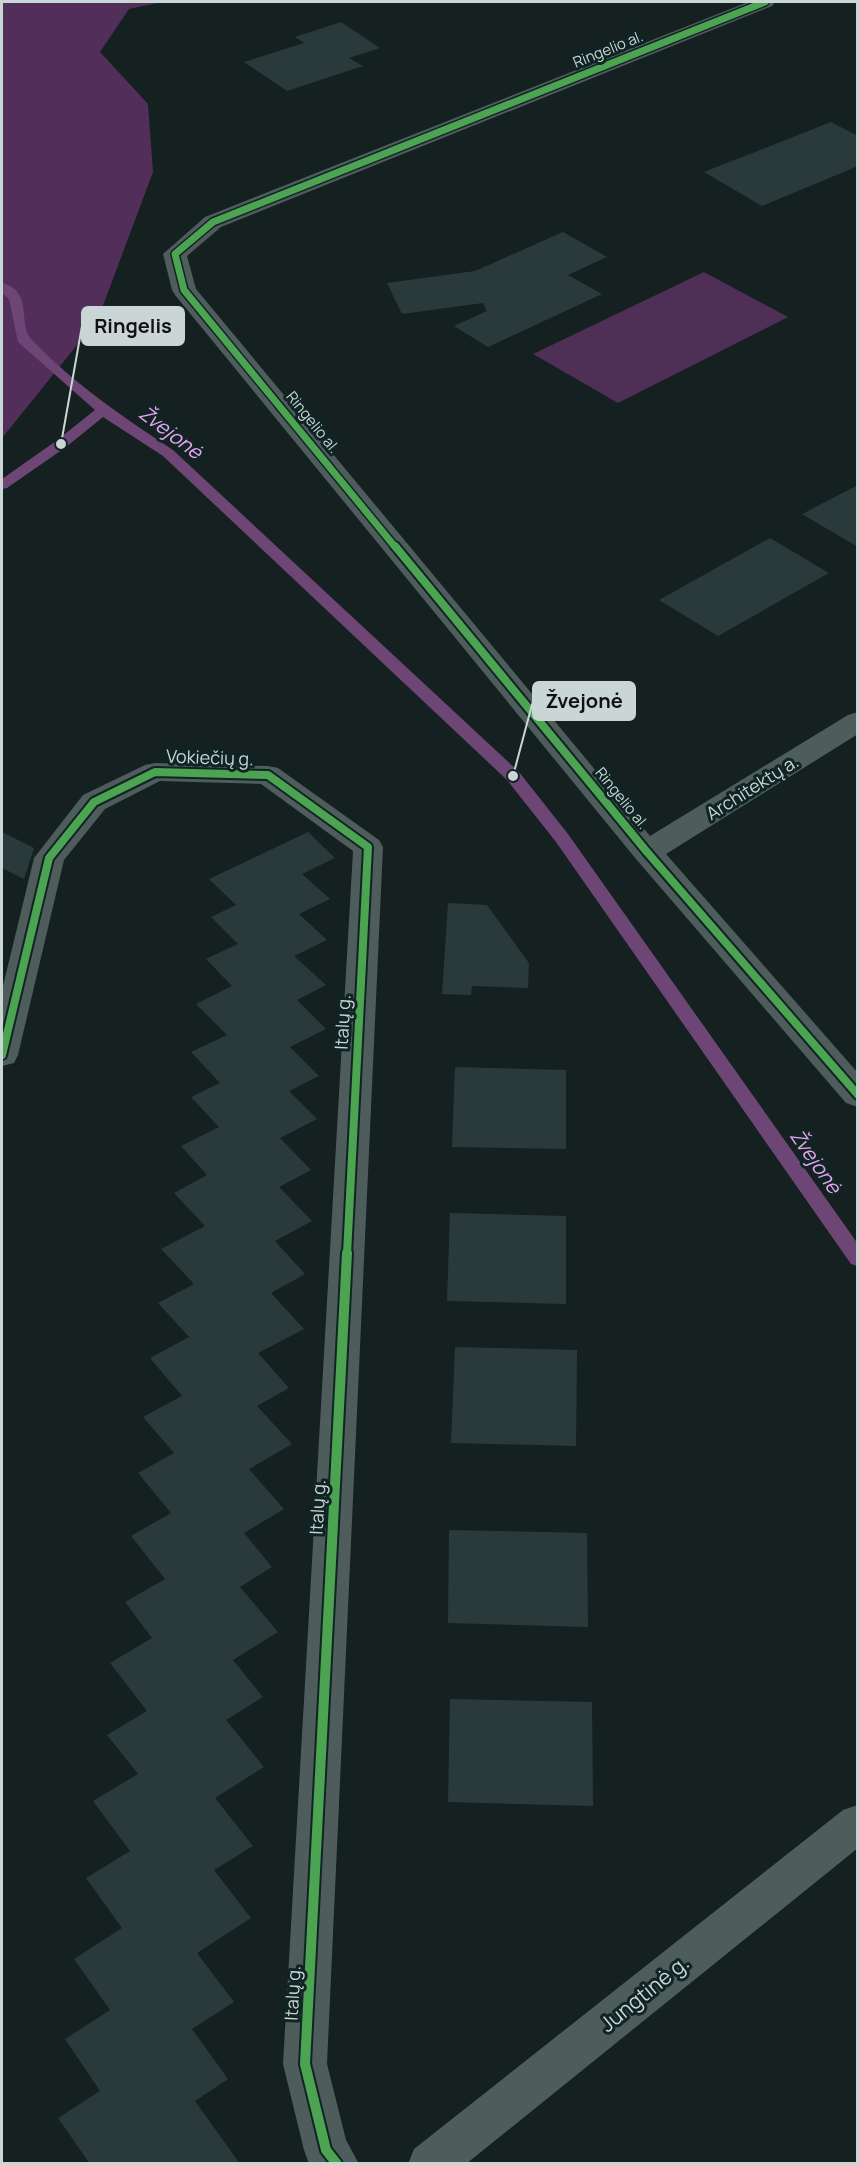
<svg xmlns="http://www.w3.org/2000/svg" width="859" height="2165" font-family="Manrope,sans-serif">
<rect width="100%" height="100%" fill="#152020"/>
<path fill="#4f2f56" d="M704,272l84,45 -170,86 -85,-49z"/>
<path fill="#522e5a" d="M2,2h160l-33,7 -29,43 48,52 5,68 -55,147 -96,119z"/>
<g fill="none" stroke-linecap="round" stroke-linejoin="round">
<path fill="#6e4676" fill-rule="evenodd" d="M2,283c32,8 15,41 30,57 41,43 91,77 141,110l346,322 49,62 290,410v22l-7,-2 -295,-422 -49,-62 -344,-324 -60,-39 -37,30 -59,41 -5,1v-10l54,-38 39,-31 -77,-68 -9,-43 -7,-6z"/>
</g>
<g fill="#2a3a3b">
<path d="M341,22l39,26 -31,10 14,8 -76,25 -43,-29 60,-19 -9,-6z"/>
<path d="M831,122l27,14v30l-96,40 -58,-34z"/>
<path d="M563,232l44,25 -39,18 34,19 -114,53 -34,-21 33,-15 -4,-8 -81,11 -15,-31 88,-12z"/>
<path d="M858,485v62l-56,-33z"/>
<path d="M770,538l59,35 -111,63 -59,-36z"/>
<path d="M2,832l32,16 -10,31 -22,-11z"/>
<path d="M308,832l27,26 -33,16 28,25 -31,15 28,26 -33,16 32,29 -29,15 29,29 -36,18 29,29 -30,15 28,28 -37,19 31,32 -32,17 33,34 -37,20 30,33 -34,19 33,36 -46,24 31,35 -32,18 35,38 -43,25 35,40 -40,24 28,34 -32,20 38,45 -45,28 30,37 -37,23 38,47 -49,31 38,48 -39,24 37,48 -54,35 37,49 -42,27 36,50 -33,22 43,60 -3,3h-145l-32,-46 42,-27 -35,-52 45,-29 -36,-51 48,-31 -36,-50 44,-27 -37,-50 45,-27 -31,-39 40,-24 -37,-48 42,-25 -27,-36 40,-23 -34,-43 40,-23 -33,-40 36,-20 -31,-36 39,-21 -32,-38 39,-21 -31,-34 36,-19 -33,-35 44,-23 -31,-33 33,-18 -26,-29 38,-19 -28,-30 29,-14 -29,-31 36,-17 -31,-31 36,-18 -26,-27 32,-15 -27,-27 25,-12 -27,-26z"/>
<path d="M448,903l39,2 42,58 -1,25 -56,-2 -1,9 -29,-1z"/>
<path d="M455,1067l111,3v79l-114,-2z"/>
<path d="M450,1213l116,3v88l-119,-3z"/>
<path d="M455,1347l122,3 -1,96 -125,-3z"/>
<path d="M449,1530l138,3 1,94 -140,-4z"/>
<path d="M450,1699l142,3 1,104 -145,-4z"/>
</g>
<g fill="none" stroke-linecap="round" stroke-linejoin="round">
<g fill="#4e5c5c" fill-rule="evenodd">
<path d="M748,2h27l-3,4 -551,221 -34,29 9,33 454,547 198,-121 10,-3v22l-192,120 192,219v34l-12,-4 -210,-244 -461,-564 -3,-5 -9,-36 42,-37z"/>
<path d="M155,763l113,3 10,2 101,72 4,7 -56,1217 19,76 13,24h-50l-5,-14 -21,-86 70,-1213 -92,-67 -101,-3 -55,28 -41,51 -46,195 -4,8 -12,3v-76l32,-132 49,-63 62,-30z"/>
<path d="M858,1805v43l-392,316h-58l6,-15 429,-339z"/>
</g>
<defs>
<path id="cycleway-far2" d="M396,548l-212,-258 -9,-36 38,-32 552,-220"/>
<g id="cycleway-far1">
<path d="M395,546l252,306 211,243"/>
<path d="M2,1055l47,-197 45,-56 61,-30 113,3 100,72 -21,407"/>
</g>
<path id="cycleway" d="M337,2164l-11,-14 -21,-86 42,-811"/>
</defs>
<use href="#cycleway-far2" stroke="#112424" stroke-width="10"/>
<use href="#cycleway-far1" stroke="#112424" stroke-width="12"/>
<use href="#cycleway" stroke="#112424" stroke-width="14"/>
<use href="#cycleway-far2" stroke="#4ca352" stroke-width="7"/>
<use href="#cycleway-far1" stroke="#4ca352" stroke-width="8"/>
<use href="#cycleway" stroke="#4ca352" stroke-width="10"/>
</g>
<g text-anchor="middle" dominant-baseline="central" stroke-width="6" stroke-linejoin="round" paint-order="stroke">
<g font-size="15" fill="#cad5d5" stroke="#112424">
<text transform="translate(608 49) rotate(-22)">Ringelio al.</text>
<text transform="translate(313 422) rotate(51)">Ringelio al.</text>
<text transform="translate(622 798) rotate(51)">Ringelio al.</text>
</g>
<g font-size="18" fill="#cad5d5" stroke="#112424">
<text transform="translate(210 757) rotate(2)">Vokiečių g.</text>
<text transform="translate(752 787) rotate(-32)">Architektų a.</text>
<text transform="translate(342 1022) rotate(-87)">Italų g.</text>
<text transform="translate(317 1507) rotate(-87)">Italų g.</text>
<text transform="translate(292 1993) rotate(-87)">Italų g.</text>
</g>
<g font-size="20" font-style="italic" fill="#e6a4f0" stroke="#112424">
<text transform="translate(171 432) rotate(37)">Žvejonė</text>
<text transform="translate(816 1161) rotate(55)">Žvejonė</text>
</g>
<g font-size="21" fill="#cad5d5" stroke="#112424">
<text transform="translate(644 1993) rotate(-39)">Jungtinė g.</text>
</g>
</g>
<path fill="none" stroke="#cad5d5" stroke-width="2" d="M61 444L82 326M513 776L533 701"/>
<g fill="#cad5d5" stroke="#112424" stroke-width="2">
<circle cx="61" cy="444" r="6"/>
<circle cx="513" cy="776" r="6"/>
</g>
<g fill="#cad5d5" stroke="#cad5d5" stroke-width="2">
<rect x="82" y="307" width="102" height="38" rx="6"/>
<rect x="533" y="682" width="102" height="38" rx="6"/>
</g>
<g font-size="20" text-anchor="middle" font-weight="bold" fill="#111">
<text x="133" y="333">Ringelis</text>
<text x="584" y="708">Žvejonė</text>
</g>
<rect width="859" height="2165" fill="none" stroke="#cad5d5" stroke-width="6"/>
</svg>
